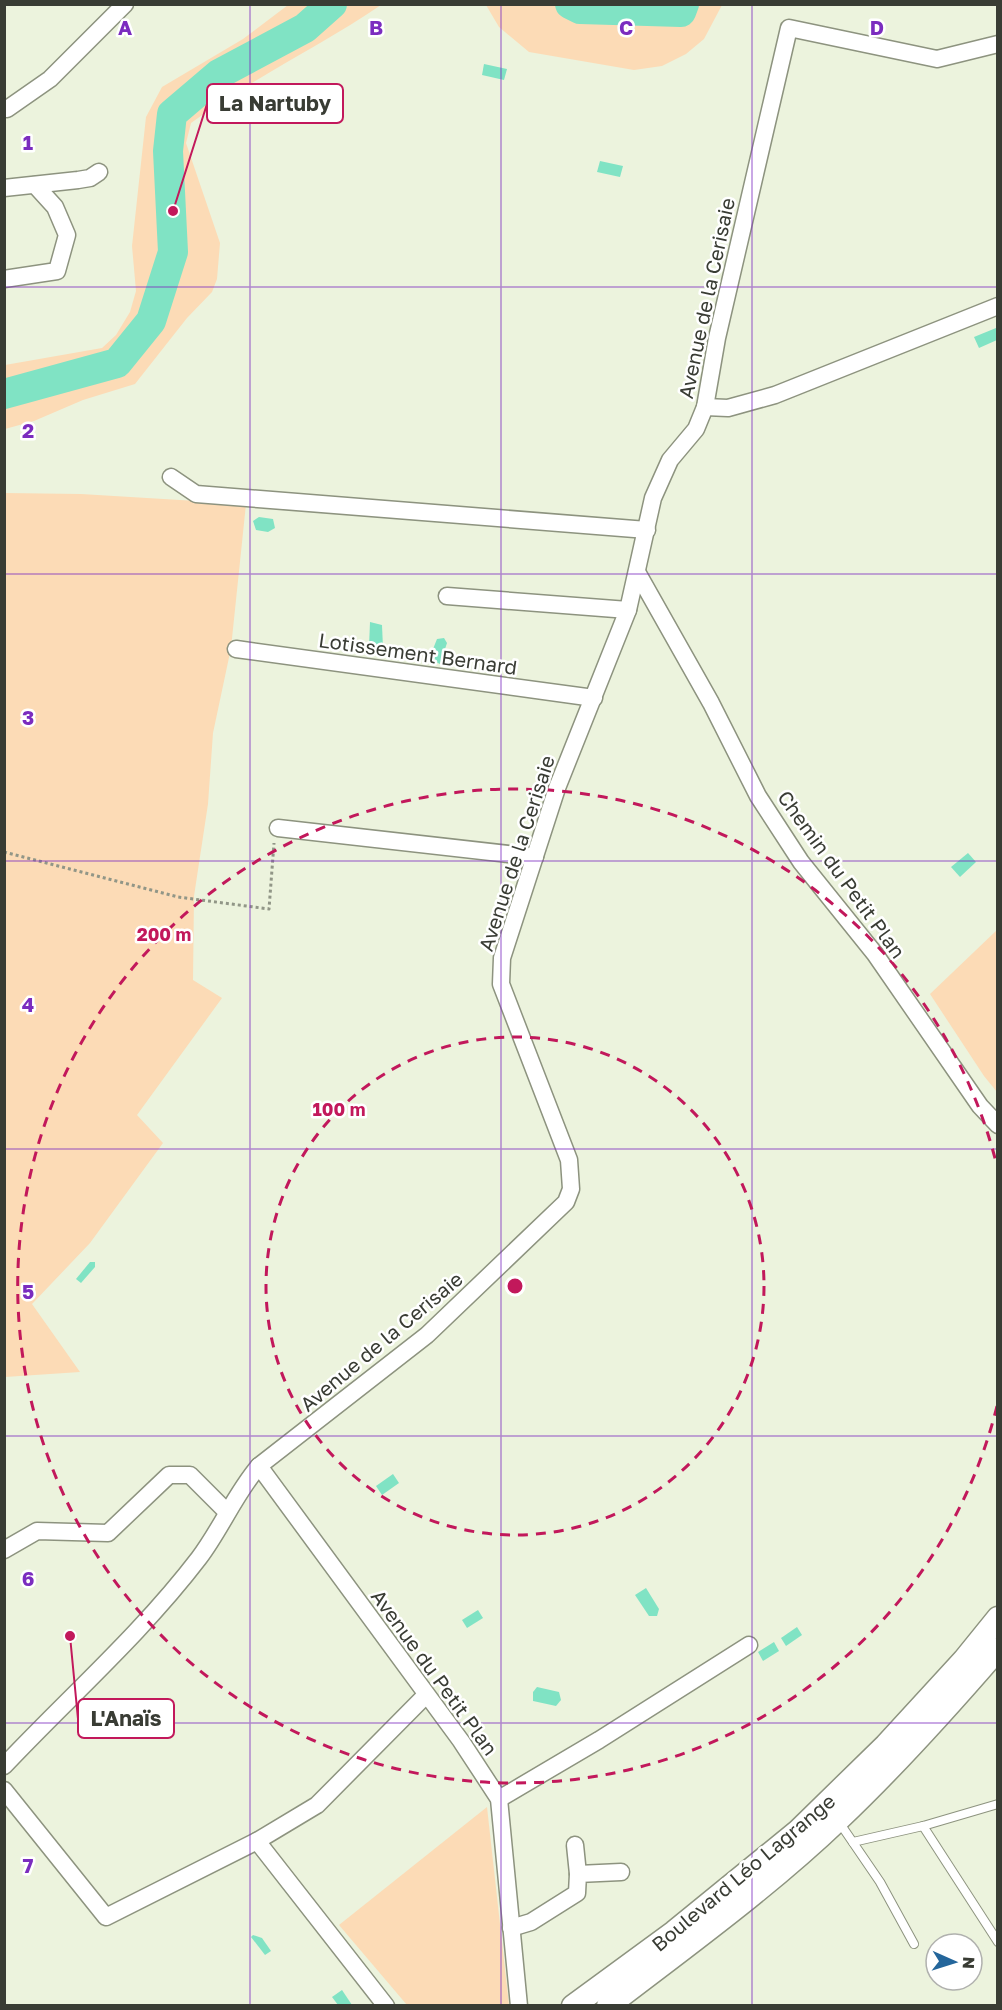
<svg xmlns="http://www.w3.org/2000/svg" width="1002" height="2010" font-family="'Golos Text',sans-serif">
<rect width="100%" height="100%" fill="#ecf3dd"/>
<g fill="#fcdbb6">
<path d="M288,5h93c-62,42 -130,74 -190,118l-5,20 34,100 -3,36 -5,13 -25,26 -52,66 -52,16 -49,21 -29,8v-64l97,-17 14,-13 14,-23 6,-21 -4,-45 14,-129 16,-30 81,-48z"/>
<path d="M486,5h236l-18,34 -18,15 -24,12 -28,4 -105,-18 -30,-25z"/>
<path d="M5,493l76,1 165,10 -15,144 -18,85 -5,71 -14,92 -1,84 29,18 -85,117 26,28 -73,100 -58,61 48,68 -75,5z"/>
<path d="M997,930v162l-13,-16 -54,-82z"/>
<path d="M487,1807l22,198h-102l-68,-80z"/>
</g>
<g fill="#80e3c4">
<path d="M484,64l23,5 -3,11 -22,-5z"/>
<path d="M600,161l23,5 -3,11 -23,-5z"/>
<path d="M996,328l1,12 -18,8 -5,-11z"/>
<path d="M259,517l14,2 2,9 -7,4 -12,-2 -3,-9z"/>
<path d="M370,622l12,3 1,23 -14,-1z"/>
<path d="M444,638l3,5 -7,21 -11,-5 8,-20z"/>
<path d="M968,853l8,9 -16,15 -9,-10z"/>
<path d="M90,1262h5v5l-14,16 -5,-4z"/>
<path d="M393,1474l6,9 -17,12 -6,-9z"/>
<path d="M646,1588l13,21 -2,7h-8l-14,-21z"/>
<path d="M478,1610l5,8 -16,10 -5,-8z"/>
<path d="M797,1627l5,8 -16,11 -5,-8z"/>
<path d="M774,1642l5,9 -16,10 -5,-9z"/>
<path d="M537,1687l22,5 2,8 -5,6 -23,-5v-9z"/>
<path d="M253,1935l9,3 9,13 -6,4 -14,-18z"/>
<path d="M342,1990l10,15h-14l-6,-8z"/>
</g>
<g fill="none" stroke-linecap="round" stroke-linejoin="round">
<g stroke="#80e3c4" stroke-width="30">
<path d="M570,4l10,5 101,3 3,-8"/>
<path d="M4,394l113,-31 34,-42 22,-69 -5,-101 4,-37 47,-40 86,-46 27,-24"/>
</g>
<defs>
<g id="service">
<path d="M839,1822l41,60 34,62"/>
<path d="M923,1826l75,116"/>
<path d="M853,1842l70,-16 75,-22"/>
</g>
<g id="minor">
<path d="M7,109l43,-30 75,-75"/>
<path d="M4,188l74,-8 12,-2 9,-6"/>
<path d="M4,279l53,-8 10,-36 -12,-28 -20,-22"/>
<path d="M705,407l23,1 47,-13 223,-89"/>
<path d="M171,477l25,17 451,36"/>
<path d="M637,572l74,131 47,93 43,66 74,92 105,152 18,19"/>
<path d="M447,596l181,14"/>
<path d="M236,649l358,49"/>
<path d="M278,828l257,29"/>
<path d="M259,1466l202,275 38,58 20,207"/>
<path d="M4,1550l33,-19 71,2 61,-58h21l37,37"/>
<path d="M4,1766c65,-69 137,-132 195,-208 22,-29 36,-64 60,-92l168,-131 139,-133 5,-13 -2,-29 -68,-176 1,-26 55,-170 71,-178 25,-112 17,-38 26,-31 9,-22 12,-69 72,-310 148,31 61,-15"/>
<path d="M4,1790l102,127 151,-76 60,-36 108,-109"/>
<path d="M499,1799l100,-59 150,-95"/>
<path d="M257,1841l129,165"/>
<path d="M575,1845l3,29"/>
<path d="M511,1928l20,-6 46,-29 1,-19 43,-2"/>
</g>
<g id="secondary">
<path d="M573,2006l101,-74 124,-101 88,-86 78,-85 34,-42"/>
<path d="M608,2006c78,-60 160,-119 231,-187 56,-53 108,-111 159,-170"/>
</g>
</defs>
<use href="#service" stroke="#8d937f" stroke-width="10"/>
<use href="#minor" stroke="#8d937f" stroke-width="19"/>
<use href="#secondary" stroke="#8d937f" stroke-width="25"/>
<path stroke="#919687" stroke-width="3" stroke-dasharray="3 3" stroke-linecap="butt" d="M4,852l174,45 91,12 5,-66"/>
<use href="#service" stroke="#fff" stroke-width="8"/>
<use href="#minor" stroke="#fff" stroke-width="16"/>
<use href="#secondary" stroke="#fff" stroke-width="22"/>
</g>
<path fill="none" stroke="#7b2cbf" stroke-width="1.5" stroke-opacity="0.55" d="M250,4v2002M501,4v2002M752,4v2002M4,287h994M4,574h994M4,861h994M4,1149h994M4,1436h994M4,1723h994"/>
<g fill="none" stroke="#c2185b" stroke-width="3" stroke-dasharray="10 8">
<circle cx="515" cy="1286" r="249"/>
<path d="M997 1406A497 497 0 1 1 997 1166"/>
</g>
<g text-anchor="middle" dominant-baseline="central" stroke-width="5" stroke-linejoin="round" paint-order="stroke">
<g font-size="20" fill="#393c34" stroke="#fff">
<text transform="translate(706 298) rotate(-78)">Avenue de la Cerisaie</text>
<text transform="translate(418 653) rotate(8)">Lotissement Bernard</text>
<text transform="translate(516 853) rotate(-72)">Avenue de la Cerisaie</text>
<text transform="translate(842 874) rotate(54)">Chemin du Petit Plan</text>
<text transform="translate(381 1341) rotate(-40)">Avenue de la Cerisaie</text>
<text transform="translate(435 1672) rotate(54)">Avenue du Petit Plan</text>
<text transform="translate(743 1872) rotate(-40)">Boulevard Léo Lagrange</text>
</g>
</g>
<g font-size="20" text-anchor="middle" font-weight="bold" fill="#7b2cbf" stroke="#fff" stroke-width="5" stroke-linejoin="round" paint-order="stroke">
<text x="125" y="35">A</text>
<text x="376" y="35">B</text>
<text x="626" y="35">C</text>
<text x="877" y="35">D</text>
<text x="28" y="150">1</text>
<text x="28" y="438">2</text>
<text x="28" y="725">3</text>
<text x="28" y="1012">4</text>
<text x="28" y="1299">5</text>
<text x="28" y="1586">6</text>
<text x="28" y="1873">7</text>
</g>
<circle cx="515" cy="1286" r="9" fill="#c2185b" stroke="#fff" stroke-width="3"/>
<g font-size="18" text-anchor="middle" font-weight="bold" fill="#c2185b" stroke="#fff" stroke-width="5" stroke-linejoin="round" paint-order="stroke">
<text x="164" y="941">200 m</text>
<text x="339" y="1116">100 m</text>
</g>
<path fill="none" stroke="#c2185b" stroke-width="2" d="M173 211L207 104M70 1636L78 1719"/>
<g fill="#c2185b" stroke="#fff" stroke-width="2">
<circle cx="173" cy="211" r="6"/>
<circle cx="70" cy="1636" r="6"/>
</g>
<g fill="#fff" stroke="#c2185b" stroke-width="2">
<rect x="207" y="84" width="136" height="39" rx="6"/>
<rect x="78" y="1699" width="96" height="39" rx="6"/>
</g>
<g font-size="21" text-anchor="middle" font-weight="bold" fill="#393c34">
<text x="275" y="111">La Nartuby</text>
<text x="126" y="1726">L'Anaïs</text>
</g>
<rect width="1002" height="2010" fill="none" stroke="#393c34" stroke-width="12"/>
<g transform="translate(954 1962) rotate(93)"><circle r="28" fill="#ffffff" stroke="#b0b1ae" stroke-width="1.5"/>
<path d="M0-4.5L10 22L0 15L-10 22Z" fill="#24669b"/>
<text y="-9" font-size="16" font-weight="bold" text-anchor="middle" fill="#393c34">N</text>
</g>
</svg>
